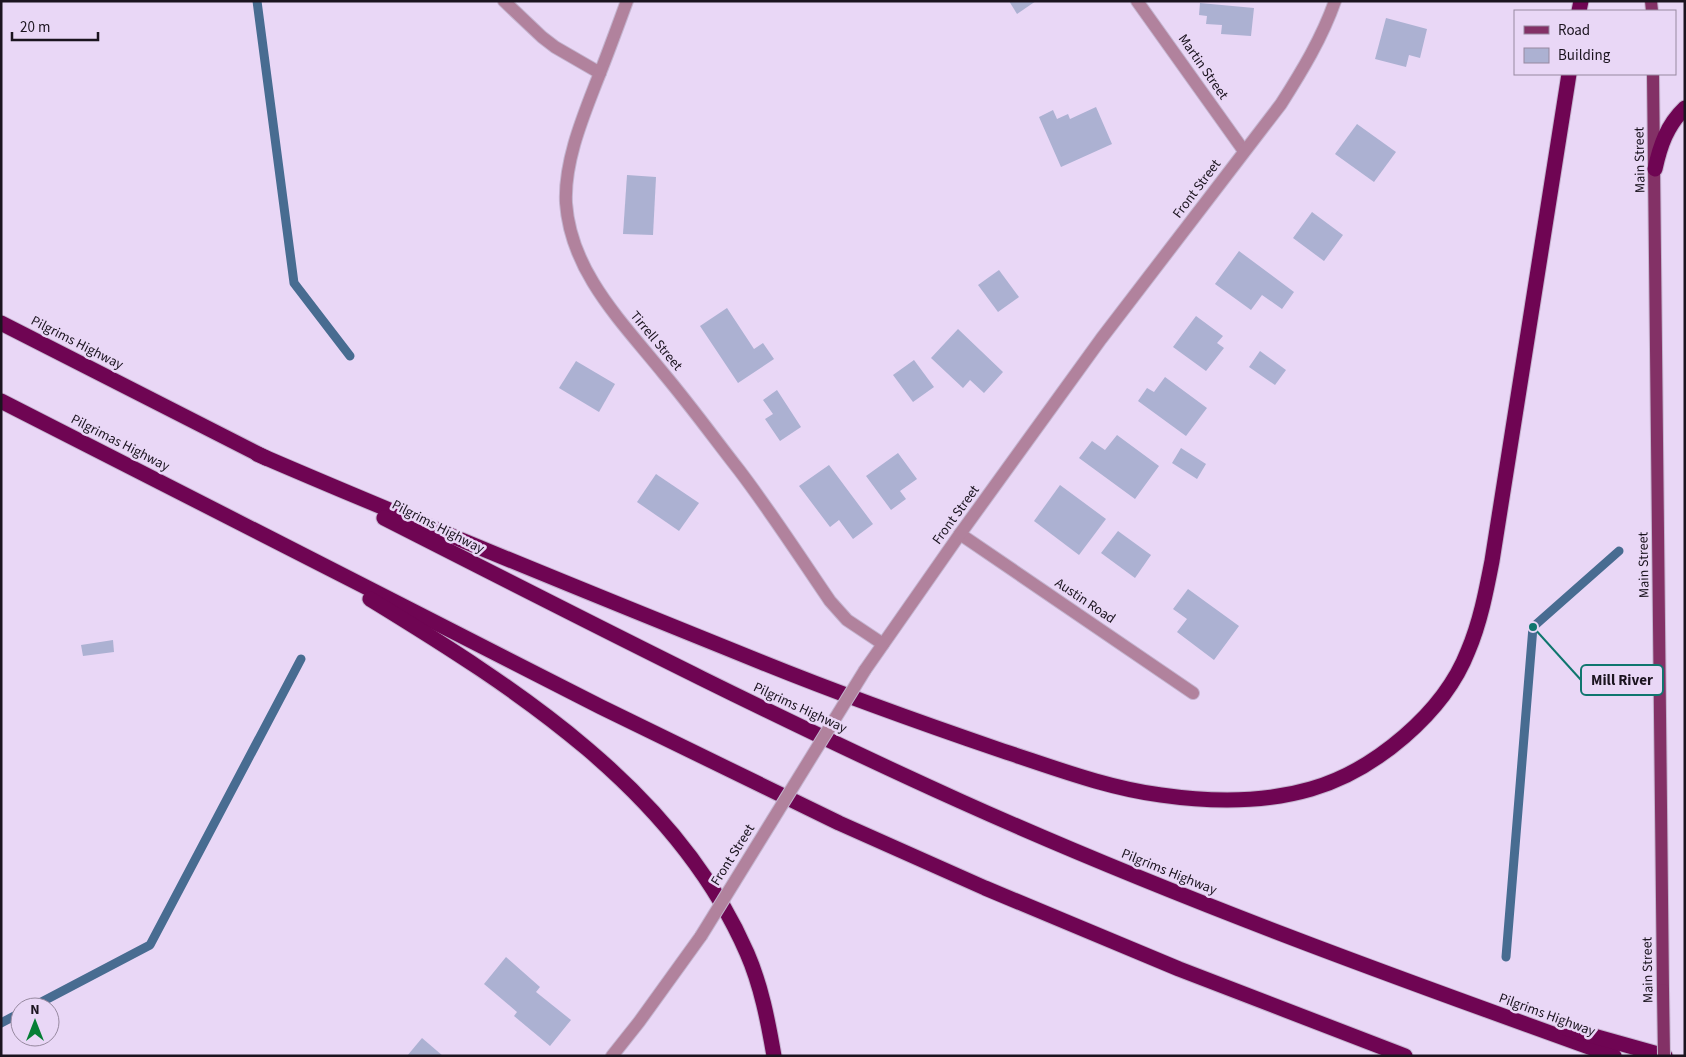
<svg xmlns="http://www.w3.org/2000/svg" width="1686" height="1057" font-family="'Source Sans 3',sans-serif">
<rect width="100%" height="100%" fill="#e9d7f6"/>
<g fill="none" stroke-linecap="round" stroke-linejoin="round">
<g stroke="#486c91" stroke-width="9">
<path d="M257,1l37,282 56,73"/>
<path d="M1506,957l27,-330 86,-76"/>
<path d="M32,1007l118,-62 151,-286"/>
<path d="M1,1023l19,-10"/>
</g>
</g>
<g fill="#acb1d2">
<path d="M1009,1h27l-19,13z"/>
<path d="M1200,3l54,5 -3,28 -30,-2 1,-9 -16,-1 1,-8 -8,-1z"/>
<path d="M1386,18l41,11 -7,29 -11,-3 -3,12 -31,-8z"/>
<path d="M1096,107l16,37 -51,23 -22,-50 14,-7 4,9 11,-5 2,5z"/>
<path d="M1357,124l39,28 -22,30 -39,-28z"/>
<path d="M627,175l29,2 -3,58 -30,-1z"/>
<path d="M1312,212l31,23 -19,26 -31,-23z"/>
<path d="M1239,251l55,41 -12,17 -20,-14 -11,15 -36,-26z"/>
<path d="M999,270l20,27 -21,15 -20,-27z"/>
<path d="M727,308l27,41 9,-6 11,16 -36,24 -38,-57z"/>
<path d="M1196,316l27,20 -6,7 7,5 -18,23 -33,-24z"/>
<path d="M958,329l45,43 -19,21 -14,-13 -7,8 -32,-30z"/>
<path d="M1260,351l26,19 -11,15 -26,-18z"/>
<path d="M914,360l20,27 -21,15 -20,-27z"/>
<path d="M576,361l39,23 -16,28 -40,-24z"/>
<path d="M1165,377l42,31 -21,28 -48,-35 9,-13 7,4z"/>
<path d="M777,390l24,37 -21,14 -15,-22 8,-5 -10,-14z"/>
<path d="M1117,435l42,31 -24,33 -56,-41 13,-17 13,9z"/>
<path d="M1181,448l25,16 -9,15 -25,-16z"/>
<path d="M898,453l19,26 -17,12 6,8 -15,11 -25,-34z"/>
<path d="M829,465l44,59 -20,15 -14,-19 -9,7 -31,-41z"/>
<path d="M656,474l43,29 -20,28 -42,-29z"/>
<path d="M1060,485l46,34 -27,36 -45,-34z"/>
<path d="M1118,531l33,24 -16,23 -34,-25z"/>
<path d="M1188,589l51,37 -25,34 -37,-28 10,-13 -14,-10z"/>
<path d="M113,640l1,12 -31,4 -2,-11z"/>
<path d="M506,957l34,30 -4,5 35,28 -21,26 -36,-30 3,-4 -33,-28z"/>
<path d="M422,1038l21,18h-36z"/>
</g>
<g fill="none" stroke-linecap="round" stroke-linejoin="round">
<defs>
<g id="minor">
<path d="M504,1l38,36 13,10 45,26"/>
<path d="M627,1c-10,27 -20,55 -31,82 -14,36 -32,80 -30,120 5,70 57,120 98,171 26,31 50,64 75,96 32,42 61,87 91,131l17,19 36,24"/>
<path d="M1137,1l107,150"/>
<path d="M960,534l233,159"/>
</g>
<g id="tertiary">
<path d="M865,670l95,-136 141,-195 180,-235c21,-33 41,-66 54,-103"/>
<path d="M612,1056l27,-34 62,-86"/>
</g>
<g id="primary">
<path d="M1651,1l1,10"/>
<path d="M1653,74l10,916"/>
</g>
<g id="motorway">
<path d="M1579,11l2,-10"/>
<path d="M1655,169c5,-23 12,-44 30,-61"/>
<path d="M1,323l265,135"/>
<path d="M1,401l600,306 238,116 146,65 194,81 226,87"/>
<path d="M257,454c167,72 335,140 504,208 79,32 160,61 242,89 52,17 104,37 158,44 49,7 102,8 150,-6 63,-18 133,-76 157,-138 12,-28 18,-59 24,-90l77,-487"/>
<path d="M384,518c191,97 381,195 576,283 213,96 434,176 654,255"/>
<path d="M370,599c147,90 306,191 377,354 14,32 21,68 27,103"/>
<path d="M1565,1028l100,28"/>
</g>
</defs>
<use href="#minor" stroke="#c4b4cf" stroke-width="14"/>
<use href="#tertiary" stroke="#c4b4cf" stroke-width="14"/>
<use href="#primary" stroke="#c4b4cf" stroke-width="14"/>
<use href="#motorway" stroke="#c4b4cf" stroke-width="17"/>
<use href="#minor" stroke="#b1829d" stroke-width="12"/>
<use href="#tertiary" stroke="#b1829d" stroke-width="12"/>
<use href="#primary" stroke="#833166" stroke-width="12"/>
<use href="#motorway" stroke="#6f0553" stroke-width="15"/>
<defs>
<path id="tertiary-bridge" d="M701,936l164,-266"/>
<path id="primary-bridge" d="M1663,990l1,66"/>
</defs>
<use href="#tertiary-bridge" stroke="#c4b4cf" stroke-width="14" stroke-linecap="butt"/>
<use href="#primary-bridge" stroke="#c4b4cf" stroke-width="14" stroke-linecap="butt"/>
<use href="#tertiary-bridge" stroke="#b1829d" stroke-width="12"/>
<use href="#primary-bridge" stroke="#833166" stroke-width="12"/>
</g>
<g text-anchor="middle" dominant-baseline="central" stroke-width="5" stroke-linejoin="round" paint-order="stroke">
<g font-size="14" fill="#1b141f" stroke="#e9d7f6">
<text transform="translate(1203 67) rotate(55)">Martin Street</text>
<text transform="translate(1640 160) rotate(-91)">Main Street</text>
<text transform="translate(1197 189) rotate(-53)">Front Street</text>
<text transform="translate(656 341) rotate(50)">Tirrell Street</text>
<text transform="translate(77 343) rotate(27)">Pilgrims Highway</text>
<text transform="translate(120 443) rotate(27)">Pilgrimas Highway</text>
<text transform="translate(956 515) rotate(-54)">Front Street</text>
<text transform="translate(438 527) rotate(27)">Pilgrims Highway</text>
<text transform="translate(1644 565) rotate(-91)">Main Street</text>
<text transform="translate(1085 601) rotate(34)">Austin Road</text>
<text transform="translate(800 708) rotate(25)">Pilgrims Highway</text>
<text transform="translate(733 855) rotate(-58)">Front Street</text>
<text transform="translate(1169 872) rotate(22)">Pilgrims Highway</text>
<text transform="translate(1648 970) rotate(-91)">Main Street</text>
<text transform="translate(1547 1015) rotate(20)">Pilgrims Highway</text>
</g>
</g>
<path fill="none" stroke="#0f766e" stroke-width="2" d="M1533 627L1581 680"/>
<circle fill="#0f766e" stroke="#e9d7f6" stroke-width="2" cx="1533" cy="627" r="5"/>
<rect fill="#e9d7f6" stroke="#0f766e" stroke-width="2" x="1581" y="665" width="82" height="30" rx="5"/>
<g font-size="15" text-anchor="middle" font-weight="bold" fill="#1b141f">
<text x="1622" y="685">Mill River</text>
</g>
<rect width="1686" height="1057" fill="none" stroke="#1b141f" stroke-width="5"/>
<rect x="1514" y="10" width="162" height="65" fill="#e9d7f6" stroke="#9789a0"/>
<rect x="1524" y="26" width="25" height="8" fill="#833166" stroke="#9789a0"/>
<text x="1558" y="35" font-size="15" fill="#1b141f">Road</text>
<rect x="1524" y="48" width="25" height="15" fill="#acb1d2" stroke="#9789a0"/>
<text x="1558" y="60" font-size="15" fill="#1b141f">Building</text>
<g transform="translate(35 1022)"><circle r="24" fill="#e9d7f6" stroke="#9789a0"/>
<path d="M0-4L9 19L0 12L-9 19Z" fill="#067e35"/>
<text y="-8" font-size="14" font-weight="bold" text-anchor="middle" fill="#1b141f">N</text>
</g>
<path d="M12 32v8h86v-8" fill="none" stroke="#1b141f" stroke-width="2.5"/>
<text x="20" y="32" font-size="15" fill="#1b141f" stroke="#e9d7f6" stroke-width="4" paint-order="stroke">20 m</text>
</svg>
